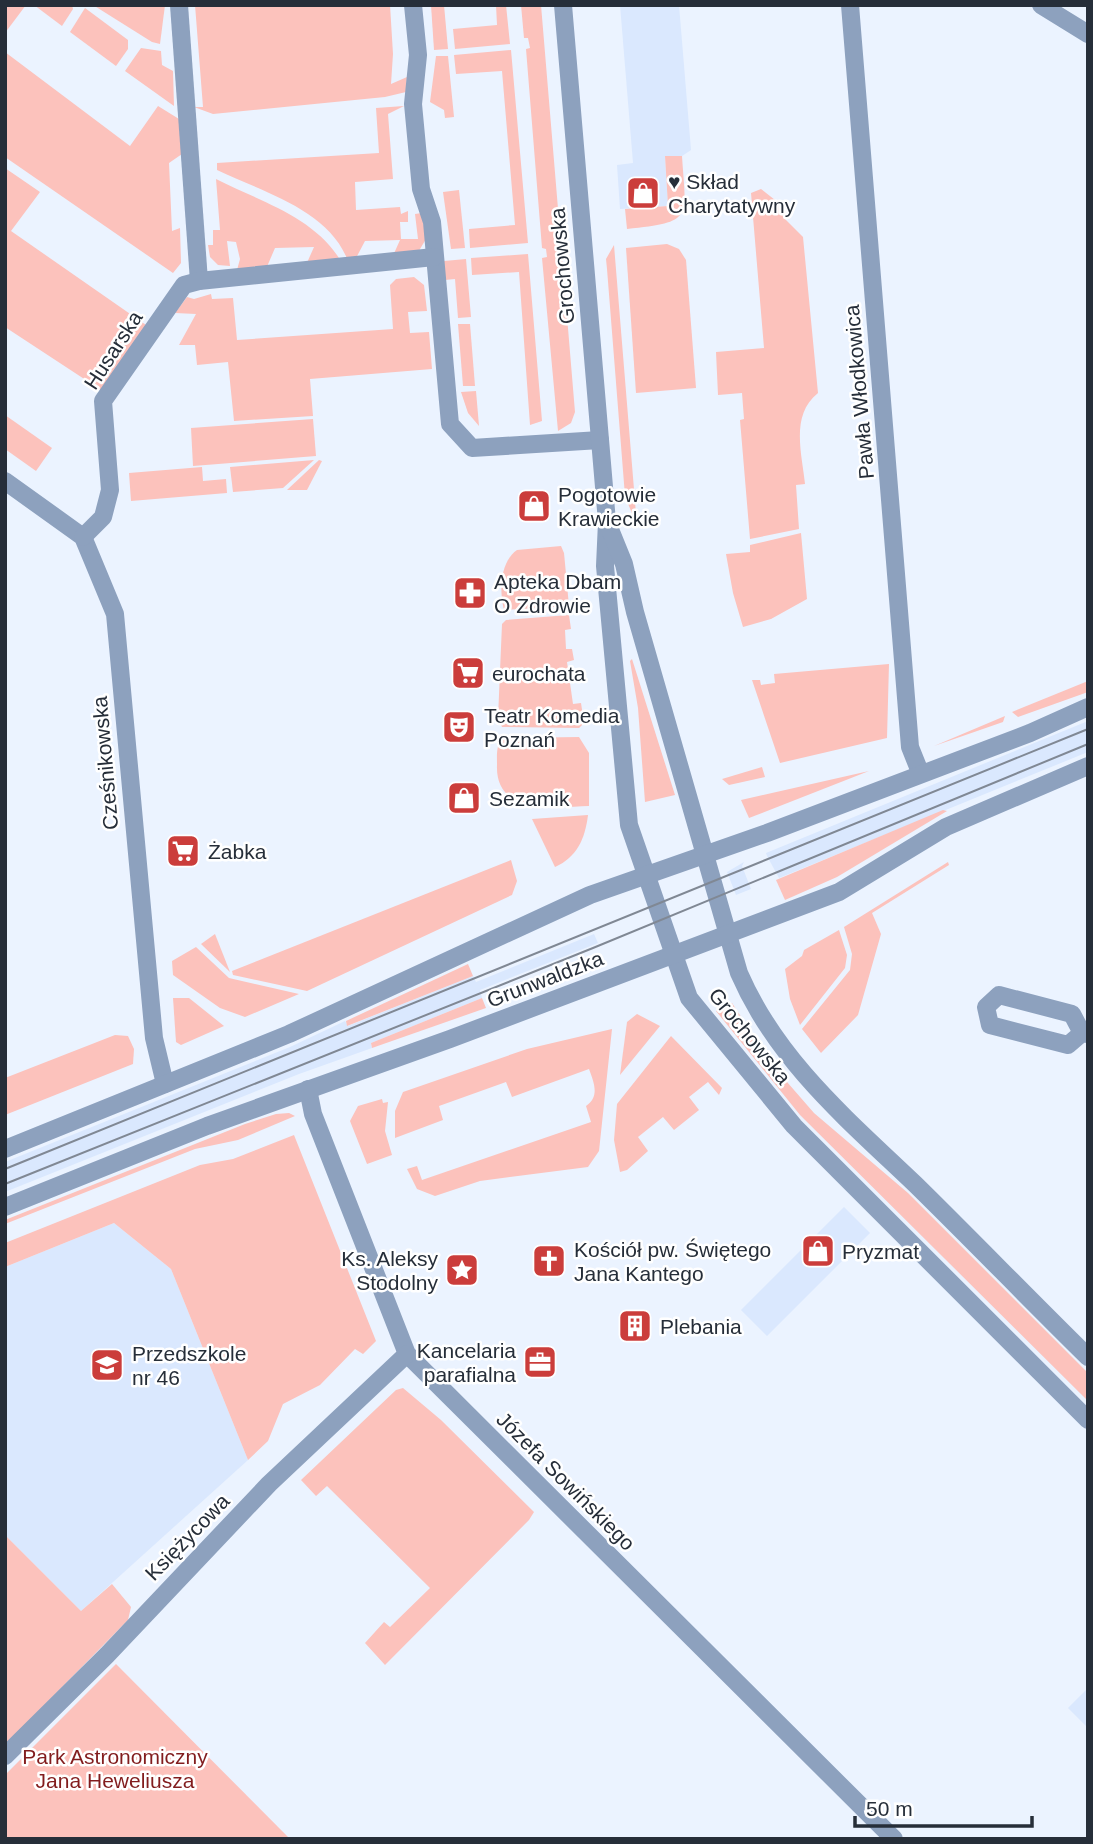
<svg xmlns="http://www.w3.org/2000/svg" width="1093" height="1844" font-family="Arial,sans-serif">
<rect width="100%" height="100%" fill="#ebf3ff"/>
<g fill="#dae8fe">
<path d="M620,5h59l12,145 -9,6 -17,1 3,49 -48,3 -3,-44 16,-2z"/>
<path d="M1088,721v31l-309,126 -12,-22 -1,-3z"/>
<path d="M744,862l-2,4 9,23 -15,6 -9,-23z"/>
<path d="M594,934l4,9 -118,47 2,8 -111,45 1,5 -73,26 -294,118v-30l285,-115 55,-26 3,5 125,-50 3,6z"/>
<path d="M844,1207l26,26 -103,103 -26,-26z"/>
<path d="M114,1223l57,46 77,191 -167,151 -76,-76v-268z"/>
<path d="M1088,1688v40l-20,-20z"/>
</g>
<g fill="#fcc2bc">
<path d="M5,5h21l-21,28z"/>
<path d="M34,5h38l1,4 -11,17z"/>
<path d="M93,5h72l-5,39 -8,-2z"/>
<path d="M195,5h195l3,49 -2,30 16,-7 -1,15 -21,5 -172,17 -19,-7h9z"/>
<path d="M431,5h13l4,44 -14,1z"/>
<path d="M496,5h10l4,39 -55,5 -2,-20 44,-4z"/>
<path d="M521,5h20l34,407 -4,11 -13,8 -16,-173 5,-1 -1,-8 -4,-1 -16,-199 4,-1 -2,-10h-4z"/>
<path d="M85,8l43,32v9l-12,17 -46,-34z"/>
<path d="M141,48l20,3 1,14 11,6 1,35 -49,-35z"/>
<path d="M511,50l17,193 -58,5 -1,-19 46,-4 -13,-154 -46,3 -2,-19z"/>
<path d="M5,52l125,94 28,-40 21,13 3,35 -13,9 3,68 8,-3 1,35 -8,10 -168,-116z"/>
<path d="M436,56h12l6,61 -9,1 -1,-8 -14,-8z"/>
<path d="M404,106l-16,8 5,65 -38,3 1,28 44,-3 1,7 7,-3v11h-8l1,17h17l-3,-25 7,-1 4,26 -9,15 -25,4 8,-18 -35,1 -10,19 -7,1c-19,-51 -85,-69 -131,-91v-7l162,-10 -3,-45z"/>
<path d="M665,156h17c4,63 12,66 -55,73l-2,-20 43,-3z"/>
<path d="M5,168l35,24 -29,39 135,94 -45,65 -96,-63z"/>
<path d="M216,179c45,23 100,38 126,84l-36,2 8,-18 -39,1 -9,21 -29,1 3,-11 -4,-17 -9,-1 3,25 -12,-1 -8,-8 -2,-12h5v-15h7z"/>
<path d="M761,189l14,11 9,18 19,19 15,156c-28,22 -16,61 -13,91l-9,1 3,44 -49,10 -10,-119 4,-1 -2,-26 -24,2 -2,-43 48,-4 -13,-155z"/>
<path d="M459,190l6,58 -14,1 -8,-57z"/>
<path d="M667,244l12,5 7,11 10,128 -60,5 -10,-145z"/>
<path d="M614,245l23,281 -12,-30 -18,-227 -1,-10z"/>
<path d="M528,254l14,167 -12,4 -11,-153 -47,3 -1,-17z"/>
<path d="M466,259l5,58 -13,1 -3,-39 -10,1 -1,-19z"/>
<path d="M414,277l10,8 3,26 -19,1 2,21 19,-1 3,37 -122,10 3,37 -79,5 -6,-59 -31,3 -2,-20h-16l17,-31 -21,-1 12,-16 7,2 17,-5 1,5 21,-1 4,42 156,-11 -3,-44 6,-6z"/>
<path d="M458,324h12l5,62h-12z"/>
<path d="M476,391l3,35 -11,-13 -7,-21z"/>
<path d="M5,415l47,33 -16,23 -31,-22z"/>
<path d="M313,419l3,37 -123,10 -2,-38z"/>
<path d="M314,460l-31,28 -50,4 -3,-25z"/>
<path d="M319,460l3,1 -15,29h-20z"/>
<path d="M202,467l1,14 23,-2 1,14 -96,8 -2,-28z"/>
<path d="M801,533l6,66 -36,20 -28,8 -10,-34 -7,-39 24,-2v-7z"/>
<path d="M561,546l3,7 5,53 -65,4c-5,-20 -4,-48 13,-60z"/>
<path d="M569,615l2,14 -6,1 1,19h6l2,11 -7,2 6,42 8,-1 3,20 -5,5 -77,-1 -4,-9 4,-94 4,-4z"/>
<path d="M632,659l43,136 -30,7 -7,-94 -8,-47z"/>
<path d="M889,664l-2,74 -107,25 -28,-83h8l1,5 14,-2 -1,-9z"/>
<path d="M1088,681v11l-70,25 -6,-5z"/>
<path d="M1005,716l-2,6 -69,24z"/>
<path d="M579,737l10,16v53c-34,1 -94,9 -92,-41 0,-10 -1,-19 5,-27z"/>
<path d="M762,767l3,10 -36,8 -7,-6z"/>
<path d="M869,771l-120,47 -8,-18z"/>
<path d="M943,810l4,1 -110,66 -52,23 -9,-20z"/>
<path d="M588,815c-3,24 -11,42 -33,52l-23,-48z"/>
<path d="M511,860l6,21 -5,14 -205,96 -74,-16 -1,-4z"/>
<path d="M948,862l1,3 -77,48 9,21 -23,81 -37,38 -19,-24 48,-59 2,-16 -8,-27z"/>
<path d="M839,930l8,25 -2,13 -45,57 -10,-26 -5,-30 17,-13 2,-6z"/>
<path d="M215,934l15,38 -29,-28z"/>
<path d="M196,947l33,31 70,16 -54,23 -25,-9 -47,-33 -1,-14z"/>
<path d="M468,964l5,12 -126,50 -1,-5z"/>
<path d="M173,998h16l35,28 -43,19 -5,-3z"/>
<path d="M482,998l4,10 -114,40 -1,-5z"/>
<path d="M732,1003l42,64 40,46 94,80 180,180v28l-288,-286 -84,-104z"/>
<path d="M637,1014l23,12 -40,49 7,-53z"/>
<path d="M612,1029l-13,122 -11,16 -108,14 -45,15 -18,-7 -10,-20 10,-3 5,14 169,-58 -5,-16c14,-10 8,-23 3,-37l-77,28 -6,-15 -67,24 4,14 -48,18v-27l8,-19 124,-43z"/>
<path d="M115,1035l13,1 6,13 -1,15 -128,51v-37z"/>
<path d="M671,1036l51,52 -3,7 -11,-13 -19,15 10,13 -25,20 -11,-13 -25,20 10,14 -21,19 -7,2 -6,-32 3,-36z"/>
<path d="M382,1099l1,4 5,-1 -3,29 7,24 -25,9 -17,-43 8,-15z"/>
<path d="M289,1113l6,3 -57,24 -43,9 -190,75v-4l240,-96 31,-10z"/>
<path d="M294,1135l82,206 -13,13 -8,-5 -35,36 -37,19 -15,37 -20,19 -77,-191 -57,-46 -109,44v-24l195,-78 33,-6z"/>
<path d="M403,1388l38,32 93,92 -5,8 -144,145 -20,-22 19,-21 6,5 40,-39 -103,-102 -11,10 -15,-16 95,-90z"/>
<path d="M5,1535l76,76 31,-27 19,23 -3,13 -123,125z"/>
<path d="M116,1664l174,175h-285v-64z"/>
</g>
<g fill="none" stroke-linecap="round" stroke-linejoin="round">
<g stroke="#8da1be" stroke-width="18">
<path d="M179,5l20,276"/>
<path d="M413,5l5,50 -5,49 8,85 11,33 18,202 22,24 128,-8"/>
<path d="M563,5l44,517 -2,44 24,259 60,173 105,128 294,294"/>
<path d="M850,5l60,742 10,25"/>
<path d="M1041,5l47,29"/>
<path d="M5,481l78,56 32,77 39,424 11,46"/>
<path d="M609,527l15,37 11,48 104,361c38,88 109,147 176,211 58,57 115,116 173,173"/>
<path d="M83,537l20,-20 7,-27 -7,-89 81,-116 15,-4 235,-24"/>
<path d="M1082,1033l-14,12 -78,-20 -4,-18 13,-12 73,19 10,19 6,1"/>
<path d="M308,1089l5,25 94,240 487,485"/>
<path d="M5,1149l284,-115 301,-139 177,-62 263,-100 58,-26"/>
<path d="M5,1207l202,-81 243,-87 389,-147 107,-65 142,-61"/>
<path d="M5,1756l102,-101 162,-171 138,-130"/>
</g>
<g stroke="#808894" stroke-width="2">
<path d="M5,1169l1083,-440"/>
<path d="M5,1184l588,-236 495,-204"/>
</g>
</g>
<defs>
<symbol id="shop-square" viewBox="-11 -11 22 22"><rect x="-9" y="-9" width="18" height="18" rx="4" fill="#cb3d3b" stroke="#fff"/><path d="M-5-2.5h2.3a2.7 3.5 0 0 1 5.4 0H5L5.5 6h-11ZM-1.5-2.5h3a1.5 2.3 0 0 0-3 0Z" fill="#fff"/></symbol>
<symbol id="pharmacy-square" viewBox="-11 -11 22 22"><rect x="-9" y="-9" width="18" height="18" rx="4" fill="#cb3d3b" stroke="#fff"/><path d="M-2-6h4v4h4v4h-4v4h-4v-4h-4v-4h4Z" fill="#fff"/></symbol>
<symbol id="supermarket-square" viewBox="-11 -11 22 22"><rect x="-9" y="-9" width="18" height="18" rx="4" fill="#cb3d3b" stroke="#fff"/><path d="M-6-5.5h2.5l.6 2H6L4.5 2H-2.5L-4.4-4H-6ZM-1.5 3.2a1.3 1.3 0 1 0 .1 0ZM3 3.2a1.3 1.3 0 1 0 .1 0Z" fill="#fff"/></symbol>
<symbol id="theatre-square" viewBox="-11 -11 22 22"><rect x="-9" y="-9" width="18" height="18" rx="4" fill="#cb3d3b" stroke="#fff"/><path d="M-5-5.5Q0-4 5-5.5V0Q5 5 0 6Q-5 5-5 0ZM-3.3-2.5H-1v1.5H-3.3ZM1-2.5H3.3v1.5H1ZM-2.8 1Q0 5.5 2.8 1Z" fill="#fff"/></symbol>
<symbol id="church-square" viewBox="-11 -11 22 22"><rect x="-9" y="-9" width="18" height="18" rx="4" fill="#cb3d3b" stroke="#fff"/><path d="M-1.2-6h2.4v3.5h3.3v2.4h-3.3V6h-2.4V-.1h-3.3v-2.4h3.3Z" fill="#fff"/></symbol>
<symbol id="sight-square" viewBox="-11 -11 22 22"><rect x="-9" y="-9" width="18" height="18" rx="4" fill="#cb3d3b" stroke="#fff"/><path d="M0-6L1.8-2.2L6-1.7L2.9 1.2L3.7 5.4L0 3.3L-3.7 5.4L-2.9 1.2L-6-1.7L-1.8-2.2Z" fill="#fff"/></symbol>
<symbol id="building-square" viewBox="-11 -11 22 22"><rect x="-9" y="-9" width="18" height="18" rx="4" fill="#cb3d3b" stroke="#fff"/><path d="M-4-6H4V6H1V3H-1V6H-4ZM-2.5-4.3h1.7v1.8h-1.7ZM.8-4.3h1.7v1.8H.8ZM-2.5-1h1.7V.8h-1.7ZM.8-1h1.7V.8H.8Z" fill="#fff"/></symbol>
<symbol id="office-square" viewBox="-11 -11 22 22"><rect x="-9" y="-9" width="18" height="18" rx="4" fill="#cb3d3b" stroke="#fff"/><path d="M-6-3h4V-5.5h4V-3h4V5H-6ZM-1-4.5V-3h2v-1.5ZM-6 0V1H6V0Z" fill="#fff"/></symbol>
<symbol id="school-square" viewBox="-11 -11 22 22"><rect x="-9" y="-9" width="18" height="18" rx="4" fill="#cb3d3b" stroke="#fff"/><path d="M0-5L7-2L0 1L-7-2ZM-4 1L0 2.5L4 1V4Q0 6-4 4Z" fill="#fff"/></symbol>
</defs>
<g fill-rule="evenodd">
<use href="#shop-square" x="624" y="174" width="38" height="38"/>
<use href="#shop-square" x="515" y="487" width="38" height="38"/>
<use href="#pharmacy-square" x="451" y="574" width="38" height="38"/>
<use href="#supermarket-square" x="449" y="654" width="38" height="38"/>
<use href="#theatre-square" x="440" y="708" width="38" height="38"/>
<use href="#shop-square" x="445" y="779" width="38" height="38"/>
<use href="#supermarket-square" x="164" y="832" width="38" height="38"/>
<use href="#shop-square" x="799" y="1232" width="38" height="38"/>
<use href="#church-square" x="530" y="1242" width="38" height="38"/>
<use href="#sight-square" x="443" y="1251" width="38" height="38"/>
<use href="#building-square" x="616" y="1307" width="38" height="38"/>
<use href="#office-square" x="521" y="1343" width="38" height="38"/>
<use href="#school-square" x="88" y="1346" width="38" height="38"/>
</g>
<g text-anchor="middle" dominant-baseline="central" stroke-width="5" stroke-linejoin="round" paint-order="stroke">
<g font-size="21" fill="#262e39" stroke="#fff" text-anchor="start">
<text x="668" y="181">♥ Skład<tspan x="668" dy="24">Charytatywny</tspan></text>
<text x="558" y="494">Pogotowie<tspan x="558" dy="24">Krawieckie</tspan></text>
<text x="494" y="581">Apteka Dbam<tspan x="494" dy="24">O Zdrowie</tspan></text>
<text x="492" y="673">eurochata</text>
<text x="484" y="715">Teatr Komedia<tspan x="484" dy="24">Poznań</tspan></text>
<text x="489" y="798">Sezamik</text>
<text x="208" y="851">Żabka</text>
<text x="574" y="1249">Kościół pw. Świętego<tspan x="574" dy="24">Jana Kantego</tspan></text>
<text x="842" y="1251">Pryzmat</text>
<text x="438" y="1258" text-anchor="end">Ks. Aleksy<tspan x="438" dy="24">Stodolny</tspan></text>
<text x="660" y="1326">Plebania</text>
<text x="516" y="1350" text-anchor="end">Kancelaria<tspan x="516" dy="24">parafialna</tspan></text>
<text x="132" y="1353">Przedszkole<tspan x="132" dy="24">nr 46</tspan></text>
</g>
<g font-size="21" fill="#262e39" stroke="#fff">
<text transform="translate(562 266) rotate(-95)">Grochowska</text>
<text transform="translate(113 350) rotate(-57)">Husarska</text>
<text transform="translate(859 392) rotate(-95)">Pawła Włodkowica</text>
<text transform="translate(105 763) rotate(-95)">Cześnikowska</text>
<text transform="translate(545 979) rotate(-21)">Grunwaldzka</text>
<text transform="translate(750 1036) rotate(51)">Grochowska</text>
<text transform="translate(566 1481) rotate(45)">Józefa Sowińskiego</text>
<text transform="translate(187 1537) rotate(-46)">Księżycowa</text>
</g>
<g font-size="21" fill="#821d1e" stroke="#fff">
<text x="115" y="1756">Park Astronomiczny<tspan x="115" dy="24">Jana Heweliusza</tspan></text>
</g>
</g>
<rect width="1093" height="1844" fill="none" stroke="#262e39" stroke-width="14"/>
<path d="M855 1816v10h177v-10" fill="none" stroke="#262e39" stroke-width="3.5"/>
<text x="866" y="1816" font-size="21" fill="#262e39" stroke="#ffffff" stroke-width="5" paint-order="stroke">50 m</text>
</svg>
